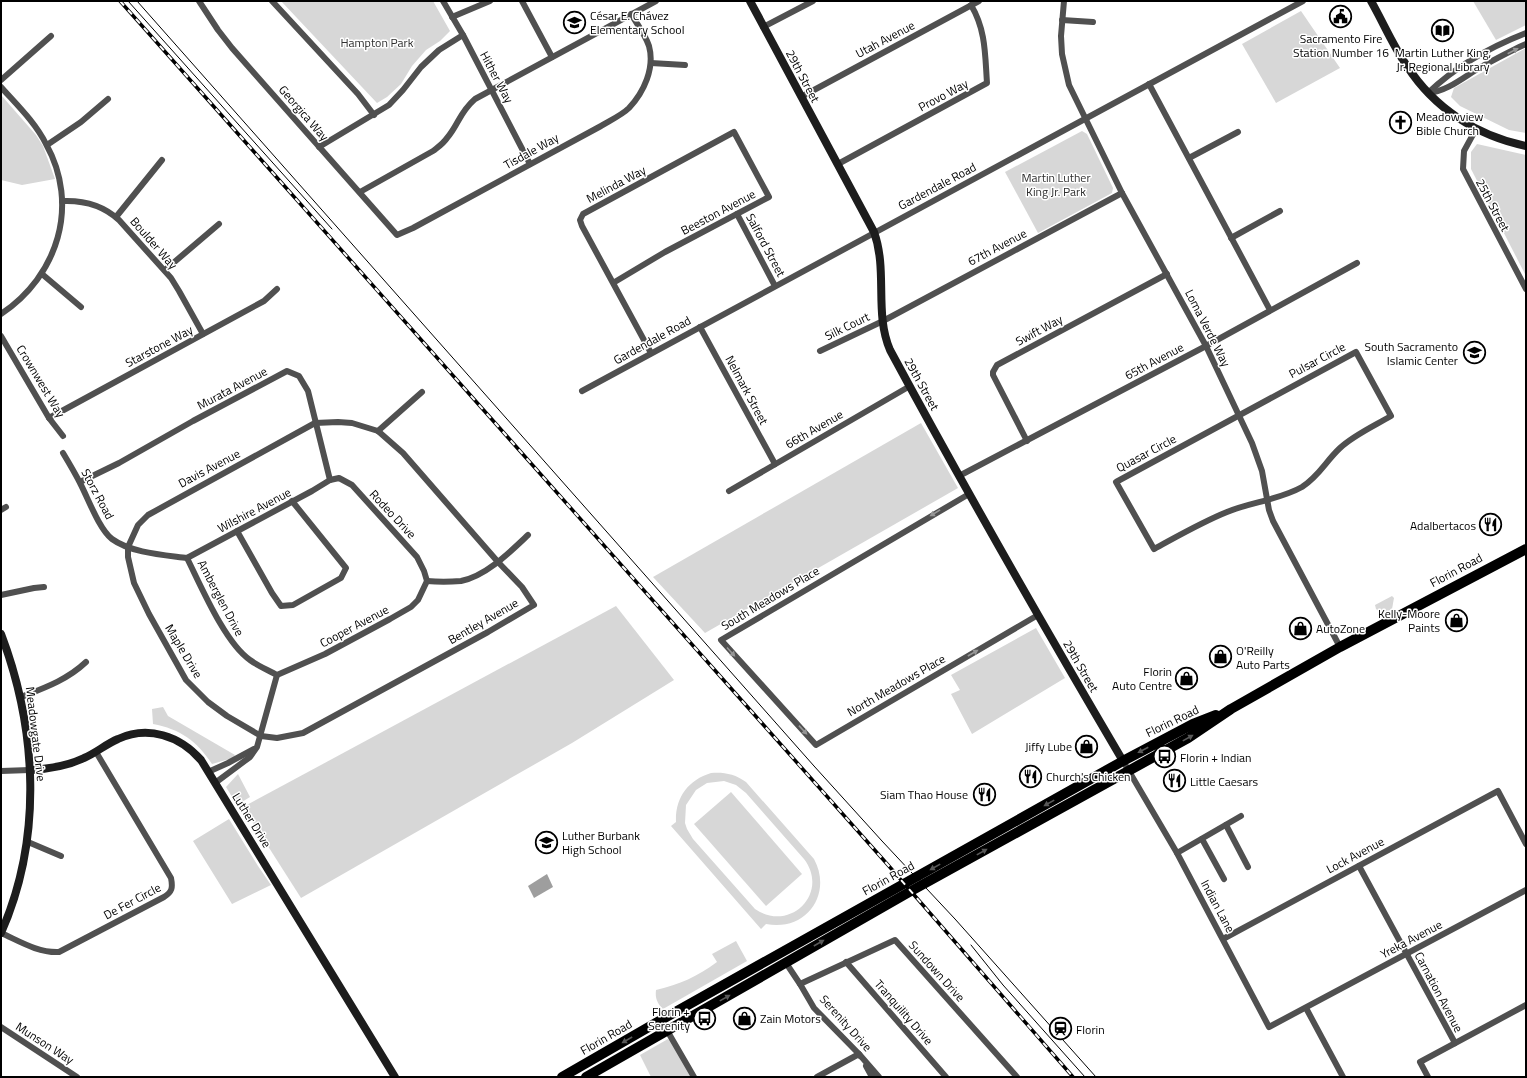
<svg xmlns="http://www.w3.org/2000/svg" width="1527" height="1078" font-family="'Titillium Web',sans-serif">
<rect width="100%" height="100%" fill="#fff"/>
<g fill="#d7d7d7" fill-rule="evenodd">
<path d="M281,1h152l17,30 -10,10 -14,9 -14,16 -11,18 -14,13 -10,6z"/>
<path d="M1473,1h53v24l-30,15z"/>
<path d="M1301,11l39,57 -64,35 -34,-59z"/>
<path d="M1526,48v85l-17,-3 -49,-24 -9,-9 3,-9z"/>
<path d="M1,95l35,40 7,11 12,33 -33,6 -21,-5z"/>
<path d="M1082,131l5,3 26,54 -1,5 -74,40 -33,-61z"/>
<path d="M1477,144l49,11v121l-55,-107v-17z"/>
<path d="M921,423l37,65 -253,145 -52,-56z"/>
<path d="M1392,596l2,2 -2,11 -10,5 -6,-5 -1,-4z"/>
<path d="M616,606l58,74 -102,63 -271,155 -58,-91z"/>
<path d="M1036,628l29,50 -93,56 -21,-40 9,-4 -9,-15z"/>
<path d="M163,707l5,9 67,39 -2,3 -21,6c-15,-23 -32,-35 -59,-40l-1,-15z"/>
<path d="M711,773c13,-1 24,1 35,9l68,77c19,35 -8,73 -48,65l-5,5 -90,-103 5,-4c-1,-24 12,-42 35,-49zM724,781l12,4 10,8 58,66c26,34 -14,74 -49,50l-62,-70 -6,-10 -2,-6 1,-18 10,-15 11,-7z"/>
<path d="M238,774l12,23 -13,8 -11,-18z"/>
<path d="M731,792l71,82 -36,32 -72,-82z"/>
<path d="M229,819l29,47 13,19 -39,19 -39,-63z"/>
<path d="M736,941l11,20 -84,48c-6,-6 -8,-11 -7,-19 24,-6 41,-13 61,-28l-5,-8z"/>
<path d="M668,1039l6,5 17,33h-40l-11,-22z"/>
</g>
<path fill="#9e9e9e" d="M547,874l6,13 -19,11 -6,-12z"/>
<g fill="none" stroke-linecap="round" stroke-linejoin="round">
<g stroke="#505050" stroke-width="6">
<path d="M199,1l19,29 14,18 165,187 16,-7 188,-102c8,-5 21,-11 28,-18 15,-16 26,-40 20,-62 -4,-12 -12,-22 -18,-32"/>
<path d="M272,1l86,93 16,21"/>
<path d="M443,1l20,34 67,129"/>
<path d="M522,1l30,56"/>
<path d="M1064,1l-3,35 1,18 7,31 53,108 84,153 46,97 10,28 7,39 4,11 67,126"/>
<path d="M452,17l38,-16"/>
<path d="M1062,20l31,2"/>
<path d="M763,27l50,-26"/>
<path d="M651,63l34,2"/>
<path d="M1,80l50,-44"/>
<path d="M1149,84l121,226"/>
<path d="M1,87c16,18 34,35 45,57 34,61 12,132 -45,170"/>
<path d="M1428,93c28,-27 62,-46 98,-60"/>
<path d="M1428,93c18,-1 36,-16 51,-25 15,-8 31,-17 47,-24"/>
<path d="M801,97l178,-96"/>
<path d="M1476,129l-12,22 -1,18 63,120"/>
<path d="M47,145l34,-23 27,-23"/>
<path d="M319,147l70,-42 14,-15 18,-23 18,-17 24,-15"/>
<path d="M1189,158l49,-26"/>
<path d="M838,164l149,-81c-2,-28 -1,-53 -16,-78"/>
<path d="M360,192l73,-41c5,-4 10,-7 14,-13 12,-14 12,-25 28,-39l181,-98"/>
<path d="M62,201c22,-1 41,4 57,19l52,58 8,13 24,43"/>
<path d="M737,214l38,72"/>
<path d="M116,217l46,-57"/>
<path d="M1231,238l49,-27"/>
<path d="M165,270l54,-46"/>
<path d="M42,274l39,33"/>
<path d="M613,283l52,-31 104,-55 -35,-65 -151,82 -3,6 2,6 69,127"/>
<path d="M700,327l75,137"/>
<path d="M1,336l48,82 14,18"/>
<path d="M820,351l63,-30 239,-128"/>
<path d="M1356,352l35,64c-17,10 -37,19 -51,32 -15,14 -20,27 -38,39 -23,13 -51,15 -75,25 -25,10 -49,24 -73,37l-38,-67z"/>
<path d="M582,391l721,-390"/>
<path d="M49,418l215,-117 13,-12"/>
<path d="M338,422l14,1 26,8 25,22 95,109 24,25 12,18 -46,27 -185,101 -26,5 -16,-2 -34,-20 -19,-14 -22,-22 -37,-66 -15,-31 -6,-26v-10l10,-22 10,-10 167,-92z"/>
<path d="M378,431l44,-39"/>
<path d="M1027,441l-34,-66v-3l4,-7 170,-91"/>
<path d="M63,453c6,10 12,20 17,30 8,15 19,46 32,56 19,14 53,16 75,19"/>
<path d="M959,476l247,-130 151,-83"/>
<path d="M80,482l39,-19 74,-42 94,-50 12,5 9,15 22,89"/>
<path d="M729,491l181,-105"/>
<path d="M969,494l-248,146 95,105 222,-130"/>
<path d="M1,510l5,-3"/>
<path d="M237,531l35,62 9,13 12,-1 48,-27 5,-10 -54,-67"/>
<path d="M187,558l125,-67 18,-11 9,-2 13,7 65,72 7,14 3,10"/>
<path d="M187,558c14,28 38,85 63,102 8,6 18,10 27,15"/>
<path d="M427,581c11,1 22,1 34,0 25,-5 49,-29 67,-46"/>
<path d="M1,595l33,-7 10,-1"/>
<path d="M277,675l48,-21 65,-35 21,-12 7,-7 9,-19"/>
<path d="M21,697c23,-9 46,-17 65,-35"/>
<path d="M1123,761l54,92 92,174 257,-137"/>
<path d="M1,771l29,-1"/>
<path d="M208,772l20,-9 26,-14"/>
<path d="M215,783l35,-26 7,-10 20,-72"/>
<path d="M1226,825l22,42"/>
<path d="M1202,839l22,40"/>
<path d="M28,842l33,14"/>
<path d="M1177,853l64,-37"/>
<path d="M1359,866l96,177"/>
<path d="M1,933c18,8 37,20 58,19l105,-55c8,-5 9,-9 7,-19l-75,-126"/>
<path d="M1223,939l275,-148 28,53"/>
<path d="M846,962l100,115"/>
<path d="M786,963l14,21 14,24 45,46 20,23"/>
<path d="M800,984l95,-44 122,137"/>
<path d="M1306,1008l37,69"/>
<path d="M661,1020l33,57"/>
<path d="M1,1027l76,50"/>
<path d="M866,1066l6,11"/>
<path d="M817,1077l42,-23 1,2"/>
<path d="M1428,1077l-8,-15 106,-57"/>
</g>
<g stroke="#1d1d1d" stroke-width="8">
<path d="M750,1l124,231c14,39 0,81 16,118 75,139 153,275 233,411"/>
<path d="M1371,1c12,21 22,45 36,65 27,42 70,70 119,80"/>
<path d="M1,634c36,95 42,204 0,299"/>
<path d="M30,770c18,-1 37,-4 54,-12 12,-5 22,-14 34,-19 30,-14 62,-3 83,21l194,317"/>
</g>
<g stroke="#000" stroke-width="10">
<path d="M562,1077l99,-57 462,-259 70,-37 23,-9"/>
<path d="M586,1077l325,-186 277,-153 43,-29 109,-62 186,-98"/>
</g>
<g stroke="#000" stroke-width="1">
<path d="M128,1l204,228"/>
<path d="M137,1l677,765 68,75 73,78 141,158"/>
<path d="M971,945l32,40 82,92"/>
</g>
<defs>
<path id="rail" d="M120,1l768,864 185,212"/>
</defs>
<use href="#rail" stroke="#000" stroke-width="3.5"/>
<use href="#rail" stroke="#fff" stroke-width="2" stroke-dasharray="6" stroke-linecap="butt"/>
</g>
<defs><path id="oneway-solid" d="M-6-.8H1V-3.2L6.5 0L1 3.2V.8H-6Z"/></defs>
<g fill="#969696">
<use href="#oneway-solid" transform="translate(1513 51) rotate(-27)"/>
<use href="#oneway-solid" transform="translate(935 513) rotate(149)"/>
<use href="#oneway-solid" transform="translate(731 652) rotate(48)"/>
<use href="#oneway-solid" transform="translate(973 653) rotate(-30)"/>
<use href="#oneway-solid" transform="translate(803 730) rotate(47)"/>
</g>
<g fill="#595959">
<use href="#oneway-solid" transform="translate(1188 738) rotate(-29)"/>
<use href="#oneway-solid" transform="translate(1143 750) rotate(152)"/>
<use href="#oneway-solid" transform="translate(1049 803) rotate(151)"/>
<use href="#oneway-solid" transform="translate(982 852) rotate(-29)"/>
<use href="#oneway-solid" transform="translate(935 867) rotate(151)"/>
<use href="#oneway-solid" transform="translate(819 943) rotate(-30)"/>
<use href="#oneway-solid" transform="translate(725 998) rotate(-29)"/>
<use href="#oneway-solid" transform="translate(627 1040) rotate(150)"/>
</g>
<defs>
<symbol id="civic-ring" viewBox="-11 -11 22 22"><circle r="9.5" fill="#fff" stroke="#000" stroke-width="1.5"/><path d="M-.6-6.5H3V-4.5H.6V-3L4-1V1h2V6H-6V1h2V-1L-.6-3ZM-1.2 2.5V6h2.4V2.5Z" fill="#000"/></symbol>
<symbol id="school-ring" viewBox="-11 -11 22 22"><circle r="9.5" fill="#fff" stroke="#000" stroke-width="1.5"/><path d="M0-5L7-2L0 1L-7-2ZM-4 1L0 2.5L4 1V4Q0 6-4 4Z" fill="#000"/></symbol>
<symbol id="library-ring" viewBox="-11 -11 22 22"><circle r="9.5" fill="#fff" stroke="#000" stroke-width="1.5"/><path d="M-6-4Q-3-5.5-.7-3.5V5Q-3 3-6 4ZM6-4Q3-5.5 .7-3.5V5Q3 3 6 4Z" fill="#000"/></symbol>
<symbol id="church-ring" viewBox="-11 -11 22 22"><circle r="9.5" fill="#fff" stroke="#000" stroke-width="1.5"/><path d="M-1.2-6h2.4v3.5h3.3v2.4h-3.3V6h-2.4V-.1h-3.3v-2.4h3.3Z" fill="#000"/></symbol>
<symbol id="restaurant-ring" viewBox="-11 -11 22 22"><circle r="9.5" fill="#fff" stroke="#000" stroke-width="1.5"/><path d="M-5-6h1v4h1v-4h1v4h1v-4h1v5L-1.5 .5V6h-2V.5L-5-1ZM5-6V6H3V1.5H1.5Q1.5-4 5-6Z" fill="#000"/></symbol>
<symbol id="shop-ring" viewBox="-11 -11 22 22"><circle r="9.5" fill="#fff" stroke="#000" stroke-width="1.5"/><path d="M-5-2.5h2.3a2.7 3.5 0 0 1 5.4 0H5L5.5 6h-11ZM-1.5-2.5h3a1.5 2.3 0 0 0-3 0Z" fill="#000"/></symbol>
<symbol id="bus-ring" viewBox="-11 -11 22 22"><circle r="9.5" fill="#fff" stroke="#000" stroke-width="1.5"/><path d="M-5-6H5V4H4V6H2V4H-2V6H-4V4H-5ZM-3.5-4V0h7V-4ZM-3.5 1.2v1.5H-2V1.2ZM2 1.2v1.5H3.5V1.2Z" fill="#000"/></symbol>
<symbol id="station-ring" viewBox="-11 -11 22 22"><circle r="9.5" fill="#fff" stroke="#000" stroke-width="1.5"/><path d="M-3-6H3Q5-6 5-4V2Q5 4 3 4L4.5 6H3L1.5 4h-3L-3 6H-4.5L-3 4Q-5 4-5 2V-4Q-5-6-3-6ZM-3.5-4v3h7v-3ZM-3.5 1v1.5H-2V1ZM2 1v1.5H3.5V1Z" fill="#000"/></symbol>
</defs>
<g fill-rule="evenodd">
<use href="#civic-ring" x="1328" y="4" width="25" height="25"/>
<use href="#school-ring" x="562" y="10" width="25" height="25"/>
<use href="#library-ring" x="1430" y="18" width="25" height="25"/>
<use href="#church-ring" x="1388" y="110" width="25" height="25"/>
<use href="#school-ring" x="1462" y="340" width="25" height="25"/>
<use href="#restaurant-ring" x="1478" y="512" width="25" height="25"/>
<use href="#shop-ring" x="1444" y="608" width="25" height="25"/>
<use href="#shop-ring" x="1288" y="616" width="25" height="25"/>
<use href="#shop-ring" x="1208" y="644" width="25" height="25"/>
<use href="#shop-ring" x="1174" y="666" width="25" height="25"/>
<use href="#shop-ring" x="1074" y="734" width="25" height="25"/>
<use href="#bus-ring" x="1152" y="744" width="25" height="25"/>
<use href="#restaurant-ring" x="1018" y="764" width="25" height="25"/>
<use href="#restaurant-ring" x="1162" y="768" width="25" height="25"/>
<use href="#restaurant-ring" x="972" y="782" width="25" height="25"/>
<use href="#school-ring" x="534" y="830" width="25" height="25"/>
<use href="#bus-ring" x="692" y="1006" width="25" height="25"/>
<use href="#shop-ring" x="732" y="1006" width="25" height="25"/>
<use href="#station-ring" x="1048" y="1016" width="25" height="25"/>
</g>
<g text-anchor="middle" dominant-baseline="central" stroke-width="3" stroke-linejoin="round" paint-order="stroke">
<g font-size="12" fill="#000" stroke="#fff" text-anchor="start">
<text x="590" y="15">César E. Chávez<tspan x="590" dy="14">Elementary School</tspan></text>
<text x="1341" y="38" text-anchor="middle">Sacramento Fire<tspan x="1341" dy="14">Station Number 16</tspan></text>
<text x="1443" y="52" text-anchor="middle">Martin Luther King,<tspan x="1443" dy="14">Jr. Regional Library</tspan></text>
<text x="1416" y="116">Meadowview<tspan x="1416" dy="14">Bible Church</tspan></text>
<text x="1458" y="346" text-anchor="end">South Sacramento<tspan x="1458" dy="14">Islamic Center</tspan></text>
<text x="1476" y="525" text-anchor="end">Adalbertacos</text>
<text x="1440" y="613" text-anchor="end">Kelly-Moore<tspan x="1440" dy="14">Paints</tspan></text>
<text x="1316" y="628">AutoZone</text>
<text x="1236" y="650">O'Reilly<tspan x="1236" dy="14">Auto Parts</tspan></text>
<text x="1172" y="671" text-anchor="end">Florin<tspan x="1172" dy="14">Auto Centre</tspan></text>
<text x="1072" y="746" text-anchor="end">Jiffy Lube</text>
<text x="1180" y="757">Florin + Indian</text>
<text x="1046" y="776">Church's Chicken</text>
<text x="1190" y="781">Little Caesars</text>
<text x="968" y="794" text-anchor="end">Siam Thao House</text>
<text x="562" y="835">Luther Burbank<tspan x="562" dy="14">High School</tspan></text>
<text x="690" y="1011" text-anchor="end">Florin +<tspan x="690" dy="14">Serenity</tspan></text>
<text x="760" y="1018">Zain Motors</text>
<text x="1076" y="1029">Florin</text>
</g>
<g font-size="12" fill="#000" stroke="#fff">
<text transform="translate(885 39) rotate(-28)">Utah Avenue</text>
<text transform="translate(803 76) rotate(62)">29th Street</text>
<text transform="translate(497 77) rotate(62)">Hither Way</text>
<text transform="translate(943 95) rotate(-28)">Provo Way</text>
<text transform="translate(304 113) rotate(49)">Georgica Way</text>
<text transform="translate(531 151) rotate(-29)">Tisdale Way</text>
<text transform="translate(616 184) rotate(-28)">Melinda Way</text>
<text transform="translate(937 186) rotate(-28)">Gardendale Road</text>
<text transform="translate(1493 205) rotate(62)">25th Street</text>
<text transform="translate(718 212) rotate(-28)">Beeston Avenue</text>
<text transform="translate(154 243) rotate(49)">Boulder Way</text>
<text transform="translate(766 245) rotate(62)">Salford Street</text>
<text transform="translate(997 247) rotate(-28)">67th Avenue</text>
<text transform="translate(847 326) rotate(-26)">Silk Court</text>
<text transform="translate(1208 328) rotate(63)">Loma Verde Way</text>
<text transform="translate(1039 330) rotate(-28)">Swift Way</text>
<text transform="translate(652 340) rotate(-29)">Gardendale Road</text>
<text transform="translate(159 346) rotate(-28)">Starstone Way</text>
<text transform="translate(1317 360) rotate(-28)">Pulsar Circle</text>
<text transform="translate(1154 361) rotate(-28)">65th Avenue</text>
<text transform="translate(41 381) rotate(59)">Crownwest Way</text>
<text transform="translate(922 384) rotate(61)">29th Street</text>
<text transform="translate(232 388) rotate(-28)">Murata Avenue</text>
<text transform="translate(747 390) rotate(62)">Nelmark Street</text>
<text transform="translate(814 429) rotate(-30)">66th Avenue</text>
<text transform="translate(1146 453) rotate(-28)">Quasar Circle</text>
<text transform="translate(209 468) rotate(-28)">Davis Avenue</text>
<text transform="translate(98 494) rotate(62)">Storz Road</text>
<text transform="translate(254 510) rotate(-28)">Wilshire Avenue</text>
<text transform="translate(393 514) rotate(47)">Rodeo Drive</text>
<text transform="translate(1456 570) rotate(-28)">Florin Road</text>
<text transform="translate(221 598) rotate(62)">Amberglen Drive</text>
<text transform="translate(770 598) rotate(-31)">South Meadows Place</text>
<text transform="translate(483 621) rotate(-30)">Bentley Avenue</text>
<text transform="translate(354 626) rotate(-28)">Cooper Avenue</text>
<text transform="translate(184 651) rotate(59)">Maple Drive</text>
<text transform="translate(1081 666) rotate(60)">29th Street</text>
<text transform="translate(896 685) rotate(-30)">North Meadows Place</text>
<text transform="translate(1172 721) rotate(-26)">Florin Road</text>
<text transform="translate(36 734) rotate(83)">Meadowgate Drive</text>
<text transform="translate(252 820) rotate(58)">Luther Drive</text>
<text transform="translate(1355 855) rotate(-28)">Lock Avenue</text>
<text transform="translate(888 878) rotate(-29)">Florin Road</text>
<text transform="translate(132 901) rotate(-28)">De Fer Circle</text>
<text transform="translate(1218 906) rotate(62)">Indian Lane</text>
<text transform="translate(1411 939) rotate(-28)">Yreka Avenue</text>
<text transform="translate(937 971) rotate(48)">Sundown Drive</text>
<text transform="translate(1439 992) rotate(62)">Carnation Avenue</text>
<text transform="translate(904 1012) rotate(49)">Tranquility Drive</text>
<text transform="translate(846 1023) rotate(48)">Serenity Drive</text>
<text transform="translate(606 1037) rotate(-30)">Florin Road</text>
<text transform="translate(45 1043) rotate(33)">Munson Way</text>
</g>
<g font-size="12" fill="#2e2e2e" stroke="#fff">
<text x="377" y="42">Hampton Park</text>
<text x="1056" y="177">Martin Luther<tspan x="1056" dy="14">King Jr. Park</tspan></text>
</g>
</g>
<rect width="1527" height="1078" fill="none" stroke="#000000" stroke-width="4"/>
</svg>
